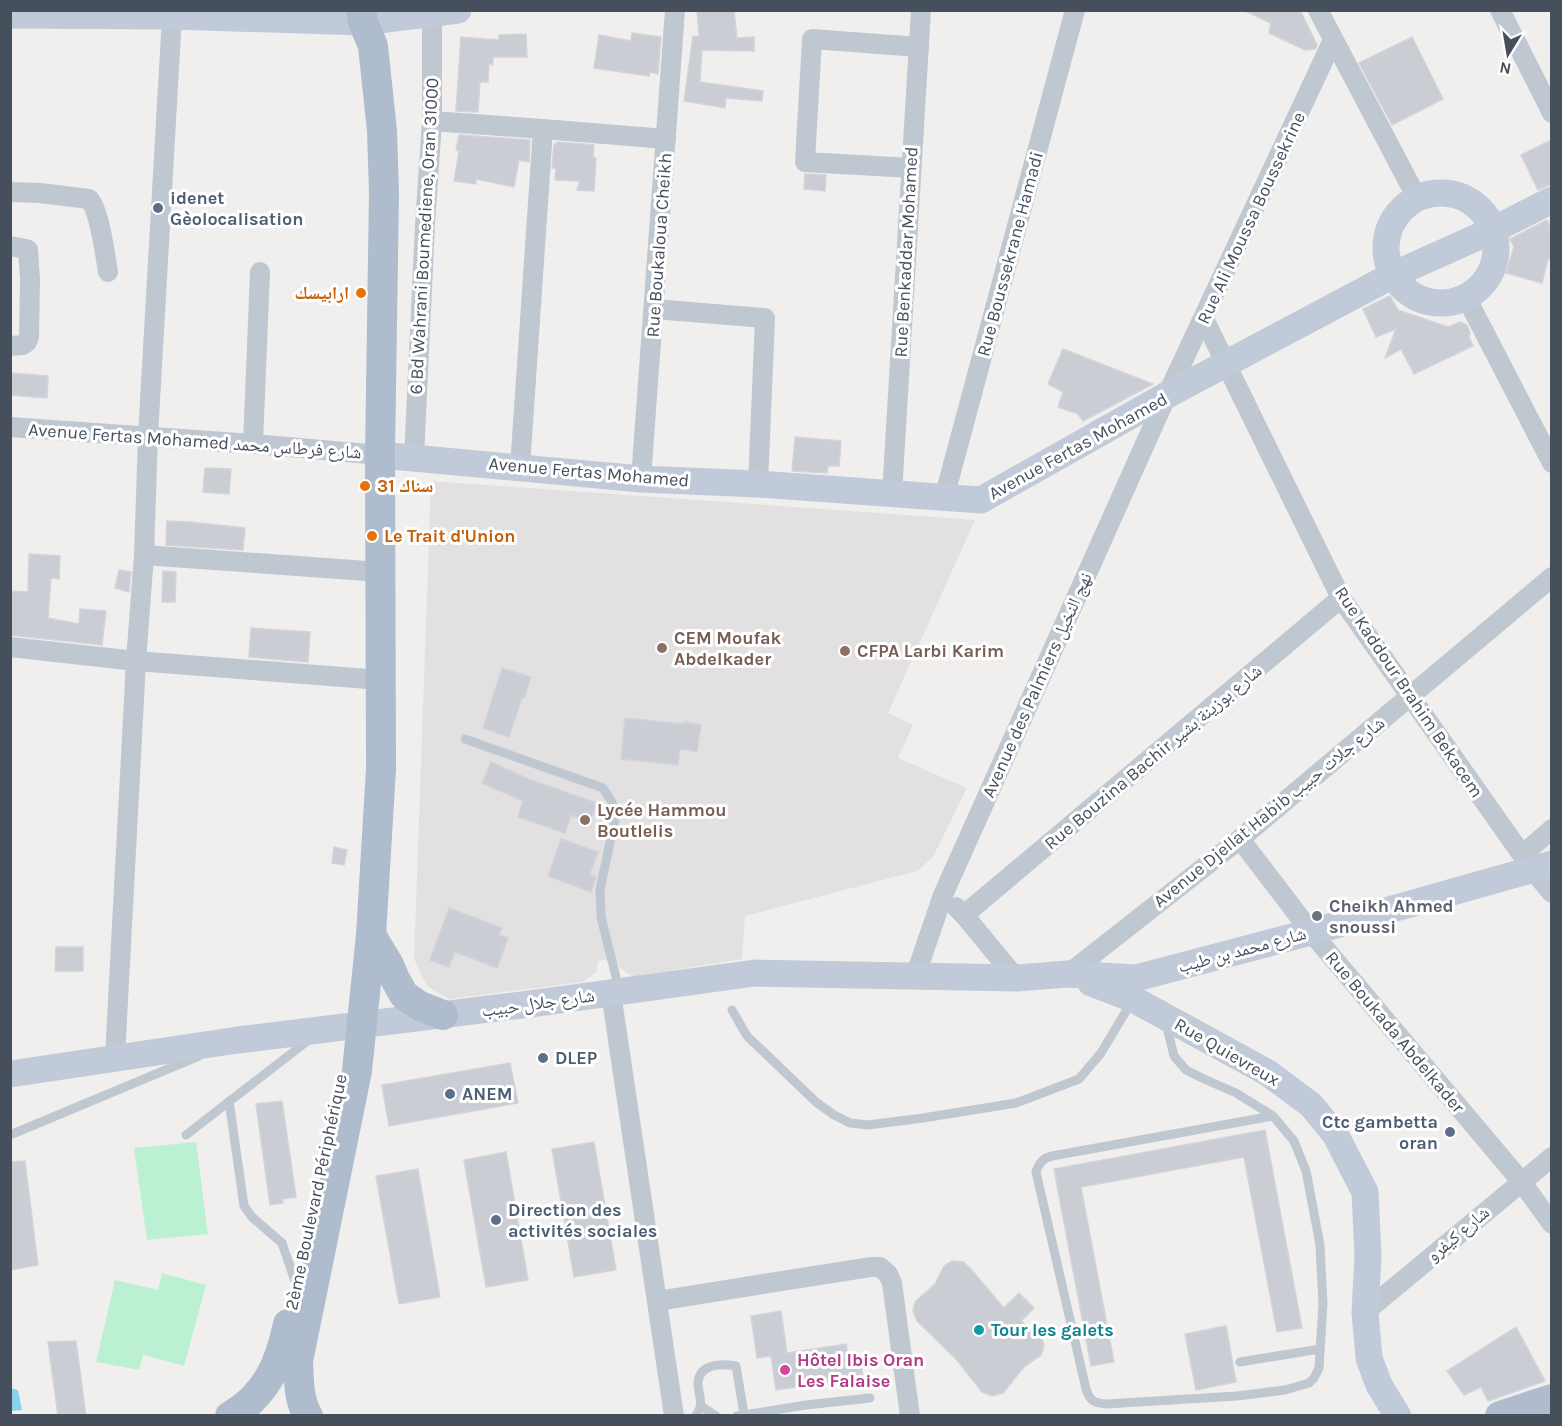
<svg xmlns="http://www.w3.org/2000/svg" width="1562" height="1426" font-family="Karla,'Noto Naskh Arabic',sans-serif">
<rect width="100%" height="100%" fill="#f1efee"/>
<path fill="#e2e0e0" d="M431,481l544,39 -87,193 25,12 -15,33 69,30 -34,69 -16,14 -172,45 -3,43 -109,18 -13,-9 -5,-10 -17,3 -2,11 -13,10 -134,17 -22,-13 -13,-27z"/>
<g fill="#bcf0d3">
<path d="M196,1142l12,92 -61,6 -13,-92z"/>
<path d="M162,1273l44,12 -22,81 -41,-11 -4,15 -43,-8 19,-82 43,10z"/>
</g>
<path fill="#88d2ed" d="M10,1388l8,2 4,20 -11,1z"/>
<g fill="#cacdd4" stroke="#d2d4da" stroke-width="1.5">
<path d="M697,10h37l3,28 17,-1v14l-52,-1 -2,32 63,9 -1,10 -36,-3 -1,10 -41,-7 9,-65 6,1z"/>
<path d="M1243,10h57l17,35 -2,4 -10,1 -36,-17 2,-10z"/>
<path d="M632,33l29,4 -3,37 -8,-2 -1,4 -55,-8 5,-33 32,6z"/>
<path d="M526,34l1,23h-34v8l-4,-1 -1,18h-8l-2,30 -22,-1 5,-74 38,3v-5z"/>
<path d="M1412,37l31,62 -51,26 -33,-62z"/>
<path d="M459,135l71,5 -1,22 -10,-2 -5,27 -38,-8v5l-22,-3 5,-30 -3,-1z"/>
<path d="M1551,140v44l-13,6 -17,-35z"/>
<path d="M557,142l37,3 -1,12 3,1 -2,33 -17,-1 3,-9 -25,-1 1,-12h-4l2,-24h3z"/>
<path d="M805,174l21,1 -1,16 -21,-2z"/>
<path d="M1547,220l4,9v29l-3,1 -6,24 -36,-10 8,-26 -4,-8z"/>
<path d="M1390,296l8,14 50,17 12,-5 7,3 3,8 -1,4 4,9 -59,28 -13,-25 -16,9 11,-29 -20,8 -13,-28z"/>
<path d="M1063,349l90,35 -70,37 -5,-7 -20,-7 5,-15 -15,-8z"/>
<path d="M10,373l38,3 -1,22 -37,-3z"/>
<path d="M795,437l46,4 -2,25h-11l-1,7 -35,-2z"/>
<path d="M205,468l26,1 -2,25 -26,-2z"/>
<path d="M167,521l23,1 55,6 -2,22 -77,-5z"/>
<path d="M29,554l31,2 -1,23 -8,-1 -3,40 31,6 1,-15 26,2 -4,34 -92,-10v-44l18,1z"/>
<path d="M119,570l12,2 -2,20 -14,-4z"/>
<path d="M163,571l13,1 -1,30h-13z"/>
<path d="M251,628l59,4 -2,30 -59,-5z"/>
<path d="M502,668l29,9 -7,21h-2l-13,39 -26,-9z"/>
<path d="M625,718l59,6v-2l17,3 -4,27 -17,-3 -2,16 -57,-6z"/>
<path d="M491,762l40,18 66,23 -7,19 -19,-7 -6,18 -47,-16 5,-16 -41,-18z"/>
<path d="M561,839l37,13 -8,22 6,3 -5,15 -43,-16z"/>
<path d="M334,847l13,3 -3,15 -12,-2z"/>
<path d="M449,908l53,20 -3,7 9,3 -11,30 -42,-16 -6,15 -19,-7z"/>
<path d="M56,947h27v24h-28z"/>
<path d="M510,1063l8,40 -129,23 -7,-41z"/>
<path d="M282,1101l14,96 -14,2 1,4 -13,2 -14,-101z"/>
<path d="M1265,1130l37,198 -25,4 -33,-175 -163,30 33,175 -23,4 -37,-197z"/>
<path d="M594,1142l22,128 -42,7 -22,-128z"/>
<path d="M506,1152l22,128 -42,7 -22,-127z"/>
<path d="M25,1161l13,104 -28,5v-108z"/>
<path d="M418,1169l22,128 -41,7 -23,-128z"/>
<path d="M952,1261l11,1 7,6 34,40 15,-15 15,15 -13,13 21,18 2,7 -3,9 -17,12 -21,26 -11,3 -10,-4 -26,-33 -39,-38 -4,-10 2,-9 20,-18 9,-18z"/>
<path d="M781,1311l6,42 59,-9 4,23 11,-2 2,12 -87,13 -5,-34 -14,2 -6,-42z"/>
<path d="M1226,1326l10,56 -40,8 -11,-56z"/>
<path d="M1516,1327l29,54 -57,20 -7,-14 -17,8 -17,-24z"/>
<path d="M76,1341l10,75h-28l-10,-74z"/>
</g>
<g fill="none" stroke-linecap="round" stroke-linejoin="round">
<g stroke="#bfc8d1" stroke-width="9">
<path d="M465,739l138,49 9,14 3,16 -15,72 1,27 18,72"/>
<path d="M732,1010l15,26 69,66 18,13 16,8 18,2 55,-7 93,-15 63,-24 22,-26 31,-52"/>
<path d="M1166,1023l8,33 12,14 16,8 34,15 37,23 21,25 12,30 14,74 3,59 -4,64 -5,10 -5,5 -24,7 -48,6 -131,8c-12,-1 -16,-3 -20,-15l-50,-217c3,-9 7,-14 16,-16l221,-40"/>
<path d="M229,1101l15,105 8,11 30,26 14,41"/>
<path d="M10,1135l189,-79"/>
<path d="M186,1135l124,-96"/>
<path d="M1240,1362l80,-13"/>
<path d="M701,1406l15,10"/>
<path d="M696,1416c1,-3 4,-6 4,-9 2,-7 -2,-16 -2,-24 1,-19 23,-20 38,-17l8,48"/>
<path d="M737,1416l69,-11 64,-7"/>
</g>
<g stroke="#bfc8d1" stroke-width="20">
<path d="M1318,10l99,188"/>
<path d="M1500,10l52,103"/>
<path d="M432,121l111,8 123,10"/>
<path d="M911,168l-106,-6 7,-123 107,8"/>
<path d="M10,192l30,1 49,6c11,12 16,56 19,73"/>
<path d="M10,246l16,3 2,1 2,29 -1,58 -2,5 -4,3 -13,1"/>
<path d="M1466,297l86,166"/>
<path d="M654,309l111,9 -7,166"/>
<path d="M1204,319l137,279 191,271 20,24"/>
<path d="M10,427l243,17 127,11"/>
<path d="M253,444l7,-172"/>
<path d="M414,458l11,-233 7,-104v-107"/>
<path d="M520,467l23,-338"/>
<path d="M641,479l34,-469"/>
<path d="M892,494l29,-484"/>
<path d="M944,498l131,-488"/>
<path d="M144,555l237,17"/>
<path d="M10,647l126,14 245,19"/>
<path d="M1240,839l71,93 210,249 31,43"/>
<path d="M1522,855l30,-26"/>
<path d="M956,907l8,8 52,63"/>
<path d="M964,915l377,-317"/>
<path d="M1068,974l172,-135 312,-262"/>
<path d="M915,977l28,-82 224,-500 166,-355"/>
<path d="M611,993l63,423"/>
<path d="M115,1058l21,-397 8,-106 4,-119 24,-420"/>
<path d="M657,1301l213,-34h10l8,7 4,9 18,133"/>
<path d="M1365,1312l187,-155"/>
</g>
<g stroke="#c1cad8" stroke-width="27">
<path d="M10,15l162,1 191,6 95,-12"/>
<circle cx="1441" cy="248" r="55"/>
<path d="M380,455l261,24 117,5 223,16 186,-105 226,-120 100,-45 59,-30"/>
<path d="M1091,983l42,16 135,74 43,32 24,29 30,58 3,64 -3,56 4,46 10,27 19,31"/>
<path d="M10,1074l228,-34 292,-36 225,-31 261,5 52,-4 68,4 175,-46 241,-68"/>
</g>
<g stroke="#aebcce" stroke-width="30">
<path d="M371,935l18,30 6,14 9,16 16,11 23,9"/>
<path d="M230,1416c36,-20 50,-53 58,-92"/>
<path d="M308,1416c-10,-17 -9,-37 -10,-55l59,-290 14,-136 10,-166 -1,-314 4,-263 -2,-61 -9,-85 -10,-24 -2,-12"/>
<path d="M1500,1416l52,-17"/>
</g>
</g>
<g fill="#5c6f8a" stroke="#fff" stroke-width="2">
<circle cx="158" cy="208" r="6"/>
<circle cx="543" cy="1058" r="6"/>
<circle cx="450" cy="1094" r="6"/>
<circle cx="1450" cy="1132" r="6"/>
<circle cx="496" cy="1220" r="6"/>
</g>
<g fill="#e8710a" stroke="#fff" stroke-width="2">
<circle cx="361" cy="293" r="6"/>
<circle cx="365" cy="486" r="6"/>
<circle cx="372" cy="536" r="6"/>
</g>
<g fill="#8d6e63" stroke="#fff" stroke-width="2">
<circle cx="662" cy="648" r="6"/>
<circle cx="845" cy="651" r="6"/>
<circle cx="585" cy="820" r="6"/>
</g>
<circle fill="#6b7280" stroke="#fff" stroke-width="2" cx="1317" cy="916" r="6"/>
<circle fill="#0f9aa8" stroke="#fff" stroke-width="2" cx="979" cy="1330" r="6"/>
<circle fill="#d1479c" stroke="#fff" stroke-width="2" cx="785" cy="1370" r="6"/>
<g text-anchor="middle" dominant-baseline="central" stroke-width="6" stroke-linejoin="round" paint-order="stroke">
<g font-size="18" font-weight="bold" fill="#4e5e75" stroke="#fff" text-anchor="start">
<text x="170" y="198">idenet<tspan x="170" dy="21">Gèolocalisation</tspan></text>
<text x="555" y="1058">DLEP</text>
<text x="462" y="1094">ANEM</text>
<text x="1438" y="1122" text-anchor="end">Ctc gambetta<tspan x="1438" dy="21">oran</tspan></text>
<text x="508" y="1210">Direction des<tspan x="508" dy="21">activités sociales</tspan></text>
</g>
<g font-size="18" fill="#46505c" stroke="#fff">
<text transform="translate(1251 218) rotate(-65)">Rue Ali Moussa Boussekrine</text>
<text transform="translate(424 236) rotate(-87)">6 Bd Wahrani Boumediene, Oran 31000</text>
<text transform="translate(659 245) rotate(-86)">Rue Boukaloua Cheikh</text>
<text transform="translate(906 252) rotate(-87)">Rue Benkaddar Mohamed</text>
<text transform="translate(1010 254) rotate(-75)">Rue Boussekrane Hamadi</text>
<text transform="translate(195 441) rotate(4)">Avenue Fertas Mohamed شارع فرطاس محمد</text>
<text transform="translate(1078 446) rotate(-29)">Avenue Fertas Mohamed</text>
<text transform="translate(589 472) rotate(5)">Avenue Fertas Mohamed</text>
<text transform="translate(1037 685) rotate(-66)">Avenue des Palmiers نهج النخيل</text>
<text transform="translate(1409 692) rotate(56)">Rue Kaddour Brahim Bekacem</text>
<text transform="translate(1153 757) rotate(-40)">Rue Bouzina Bachir شارع بوزينة بشير</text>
<text transform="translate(1269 812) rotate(-39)">Avenue Djellat Habib شارع جلات حبيب</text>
<text transform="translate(1242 950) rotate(-15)">شارع محمد بن طيب</text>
<text transform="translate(538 1003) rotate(-8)">شارع جلال حبيب</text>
<text transform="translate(1395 1032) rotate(50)">Rue Boukada Abdelkader</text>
<text transform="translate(1227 1052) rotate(30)">Rue Quievreux</text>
<text transform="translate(316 1192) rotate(-78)">2ème Boulevard Périphérique</text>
<text transform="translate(1458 1234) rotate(-40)">شارع كيفرو</text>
</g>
<g font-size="18" font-weight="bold" fill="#c56008" stroke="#fff" text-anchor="start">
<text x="349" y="293" text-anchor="end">ارابيسك</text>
<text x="377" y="486">سناك 31</text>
<text x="384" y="536">Le Trait d'Union</text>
</g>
<g font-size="18" font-weight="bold" fill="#785e54" stroke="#fff" text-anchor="start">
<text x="674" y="638">CEM Moufak<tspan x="674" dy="21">Abdelkader</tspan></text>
<text x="857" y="651">CFPA Larbi Karim</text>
<text x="597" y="810">Lycée Hammou<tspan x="597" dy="21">Boutlelis</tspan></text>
</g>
<g font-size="18" font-weight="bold" fill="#5b616d" stroke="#fff" text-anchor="start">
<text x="1329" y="906">Cheikh Ahmed<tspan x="1329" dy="21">snoussi</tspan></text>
</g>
<g font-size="18" font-weight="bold" fill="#0d838f" stroke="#fff" text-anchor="start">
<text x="991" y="1330">Tour les galets</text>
</g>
<g font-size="18" font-weight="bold" fill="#b23c85" stroke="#fff" text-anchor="start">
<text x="797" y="1360">Hôtel Ibis Oran<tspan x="797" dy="21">Les Falaise</tspan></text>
</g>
</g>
<rect width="1562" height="1426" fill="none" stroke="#46505c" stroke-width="24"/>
<g transform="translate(1508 54) rotate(191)" stroke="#ffffff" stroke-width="4.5" paint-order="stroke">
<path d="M0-4.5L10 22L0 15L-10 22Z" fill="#46505c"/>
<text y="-9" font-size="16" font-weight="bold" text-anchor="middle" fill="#46505c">N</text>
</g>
</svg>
